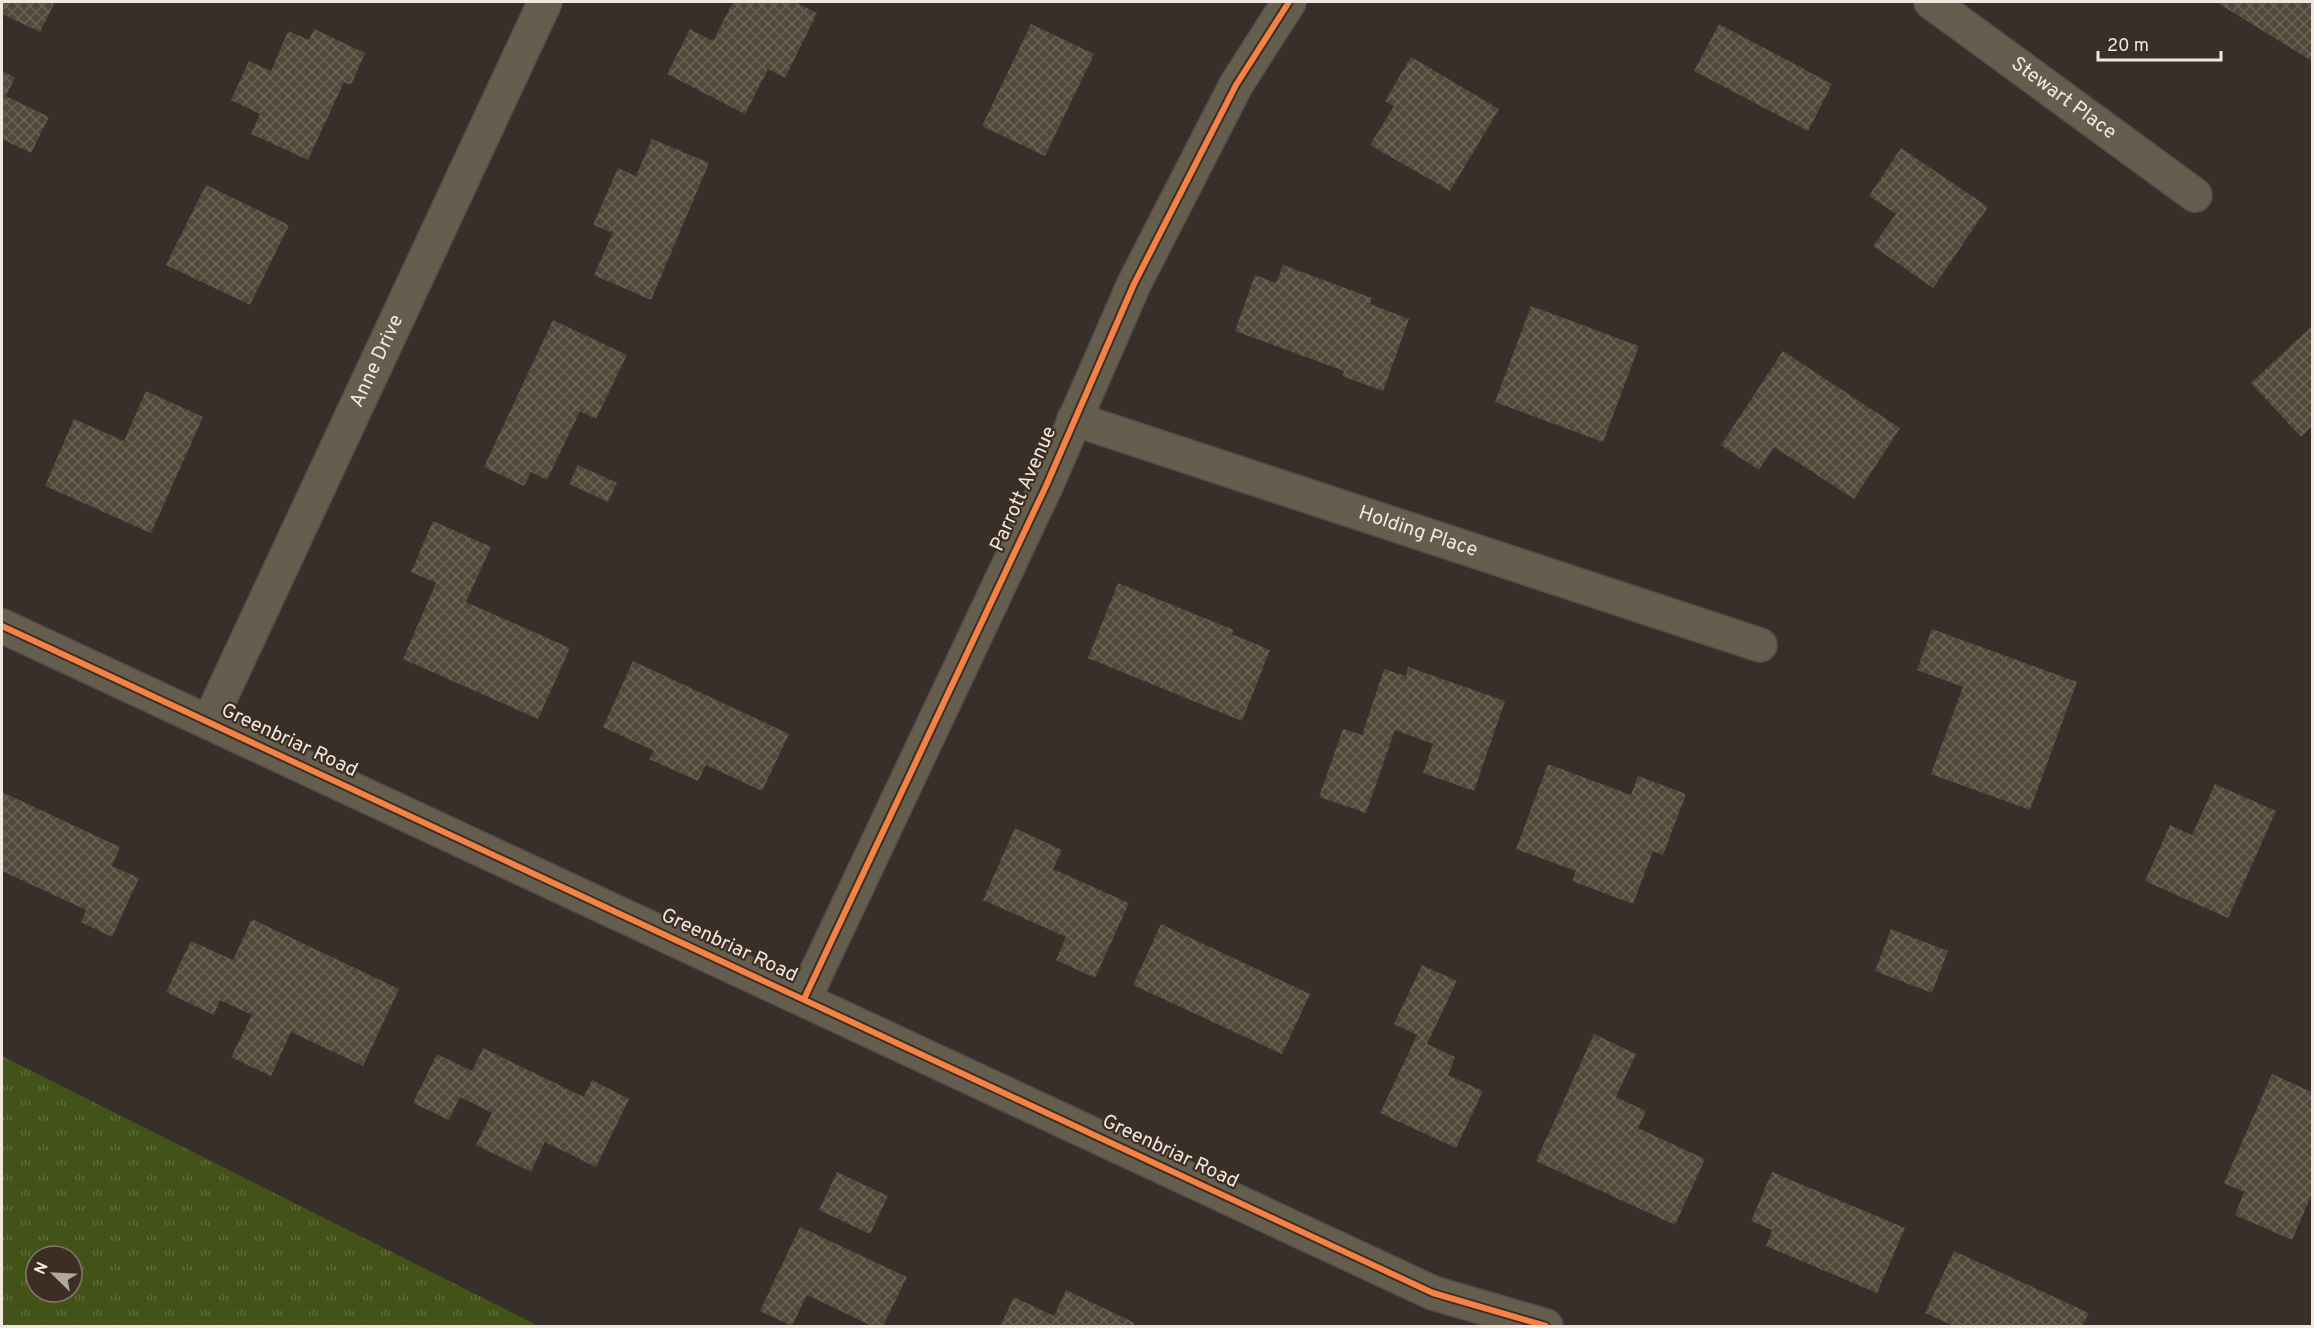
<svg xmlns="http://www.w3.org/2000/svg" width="2314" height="1328" font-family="Overpass,sans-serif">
<defs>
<pattern id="grass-tufts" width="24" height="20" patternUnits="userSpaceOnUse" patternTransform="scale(1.5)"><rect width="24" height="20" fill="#435318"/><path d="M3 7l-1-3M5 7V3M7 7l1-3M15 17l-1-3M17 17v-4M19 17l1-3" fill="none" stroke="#5f6c39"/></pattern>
<pattern id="building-cross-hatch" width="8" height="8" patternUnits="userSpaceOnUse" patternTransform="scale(1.5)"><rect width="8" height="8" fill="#51483a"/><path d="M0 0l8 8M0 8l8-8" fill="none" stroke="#6a6256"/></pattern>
</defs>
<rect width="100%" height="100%" fill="#372f2a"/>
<path fill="url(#grass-tufts)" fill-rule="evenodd" d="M2,1056l537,270h-537zM36,1256h36v36h-36z"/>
<g fill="url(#building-cross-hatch)">
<path d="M2,2h53l-15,30 -38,-18z"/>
<path d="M733,2h62l22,11 -32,65 -17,-9 -23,45 -78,-40 23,-45 23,12z"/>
<path d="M2216,2h96v59z"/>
<path d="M1031,24l63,30 -49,102 -63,-30z"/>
<path d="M1719,24l113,60 -24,47 -114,-60z"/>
<path d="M314,29l51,24 -14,32 -7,-3 -36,78 -57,-26 9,-20 -29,-14 18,-39 22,10 17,-40 21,9z"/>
<path d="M1411,57l88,52 -49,82 -80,-46 24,-39 -9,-5z"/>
<path d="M2,71l13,6 -9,19 43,21 -18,36 -29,-14z"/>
<path d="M652,139l57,24 -58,137 -57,-25 19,-42 -20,-8 25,-57 18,8z"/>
<path d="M1901,148l87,59 -55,81 -60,-42 23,-32 -27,-18z"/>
<path d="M206,185l83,40 -39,80 -84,-40z"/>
<path d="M1283,265l89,33 -2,6 39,15 -26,72 -41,-15 2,-5 -109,-40 20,-56 21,8z"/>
<path d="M1531,306l108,40 -36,96 -108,-40z"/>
<path d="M553,320l74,35 -31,64 -16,-8 -33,69 -16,-8 -7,14 -40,-19z"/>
<path d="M2312,326v100l-11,11 -50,-54z"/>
<path d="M1783,351l117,77 -46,71 -80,-52 -15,23 -38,-25z"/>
<path d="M146,391l57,26 -52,116 -106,-47 29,-67 50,22z"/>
<path d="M578,465l39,18 -9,19 -39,-18z"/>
<path d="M433,521l58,26 -25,55 104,46 -32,71 -135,-60 33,-76 -25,-11z"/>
<path d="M1118,583l116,47 -2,4 38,16 -28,71 -154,-63z"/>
<path d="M1932,629l145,53 -47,128 -99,-36 32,-87 -46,-17z"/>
<path d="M633,661l156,73 -27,57 -56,-26 -8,16 -49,-22 5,-8 -51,-24z"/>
<path d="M1408,667l97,34 -31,90 -51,-18 10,-29 -38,-14 -29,83 -47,-16 24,-68 19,6 22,-66 22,7z"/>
<path d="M1548,764l83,31 7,-19 48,18 -23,61 -10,-4 -20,53 -61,-23 4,-10 -60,-22z"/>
<path d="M2215,784l61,27 -48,107 -83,-37 25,-56 22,10z"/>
<path d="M2,792l118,55 -8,19 27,12 -27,59 -31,-15 5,-12 -84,-39z"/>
<path d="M1015,828l47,22 -9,19 76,34 -34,75 -39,-18 10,-23 -83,-37z"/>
<path d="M252,919l147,70 -36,77 -72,-34 -20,44 -40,-19 21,-42 -32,-15 -6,15 -48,-23 25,-51 42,19z"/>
<path d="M1161,924l149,70 -28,60 -149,-69z"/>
<path d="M1891,929l57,22 -16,42 -57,-22z"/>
<path d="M1422,965l35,16 -30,63 28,13 -7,18 35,16 -27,57 -76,-35 37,-78 -23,-11z"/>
<path d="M1594,1034l42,20 -20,43 30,14 -8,17 67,31 -30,66 -139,-64z"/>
<path d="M483,1048l101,49 8,-17 37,19 -33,68 -51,-25 -14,30 -55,-27 16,-32 -32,-16 -11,23 -36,-17 24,-49 35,17z"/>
<path d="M2272,1074l40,18v102l-20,46 -57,-25 9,-23 -20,-9z"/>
<path d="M837,1172l51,24 -18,38 -51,-24z"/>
<path d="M1772,1172l133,56 -28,65 -111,-47 6,-16 -21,-9z"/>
<path d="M800,1227l107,50 -24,49h-11l-65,-31 -15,31 -32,-15z"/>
<path d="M1954,1251l135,62 -7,13h-128l-29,-13z"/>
<path d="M1066,1290l69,33 -2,3h-133l14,-29 40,19z"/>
</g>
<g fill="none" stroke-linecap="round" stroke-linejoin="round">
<defs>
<g id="street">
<path id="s1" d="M1931,2l264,193"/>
<path id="s2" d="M1074,419l686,226"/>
<path d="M2,626l1431,667 113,33"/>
<path id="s3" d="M209,722l336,-720"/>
<path d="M804,999l242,-513 88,-202 102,-199 53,-83"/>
</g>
</defs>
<use href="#street" stroke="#544d48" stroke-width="36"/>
<use href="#street" stroke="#655e4f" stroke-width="33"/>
<defs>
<g id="cycleway">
<path d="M2,626l1431,667 113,33"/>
<path d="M804,999l242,-513 88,-202 102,-199 53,-83"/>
</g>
</defs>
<use href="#cycleway" stroke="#3d2e24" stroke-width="10"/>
<use href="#cycleway" stroke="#f48246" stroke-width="6"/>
</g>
<g text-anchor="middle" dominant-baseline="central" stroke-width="4.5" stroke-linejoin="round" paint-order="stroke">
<g font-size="20" fill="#f2e8e1" stroke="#3d2e24">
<text stroke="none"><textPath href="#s1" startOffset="164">Stewart Place</textPath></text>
<text stroke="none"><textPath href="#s3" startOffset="398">Anne Drive</textPath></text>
<text transform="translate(1024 489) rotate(-66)">Parrott Avenue</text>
<text stroke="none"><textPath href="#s2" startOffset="362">Holding Place</textPath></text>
<text transform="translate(289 741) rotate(25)">Greenbriar Road</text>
<text transform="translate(729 946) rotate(25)">Greenbriar Road</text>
<text transform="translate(1170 1152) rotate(25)">Greenbriar Road</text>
</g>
</g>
<rect width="2314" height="1328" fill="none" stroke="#f2e8e1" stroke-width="6"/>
<g transform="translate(54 1274) rotate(294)"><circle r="28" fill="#3d2e24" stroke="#857870" stroke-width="1.5"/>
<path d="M0-4.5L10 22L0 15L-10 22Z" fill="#b1a7a1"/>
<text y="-9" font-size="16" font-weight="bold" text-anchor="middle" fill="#f2e8e1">N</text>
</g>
<path d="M2098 51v9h123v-9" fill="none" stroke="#f2e8e1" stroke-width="3"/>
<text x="2107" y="51" font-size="18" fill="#f2e8e1" stroke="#3d2e24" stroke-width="4.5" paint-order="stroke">20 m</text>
</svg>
